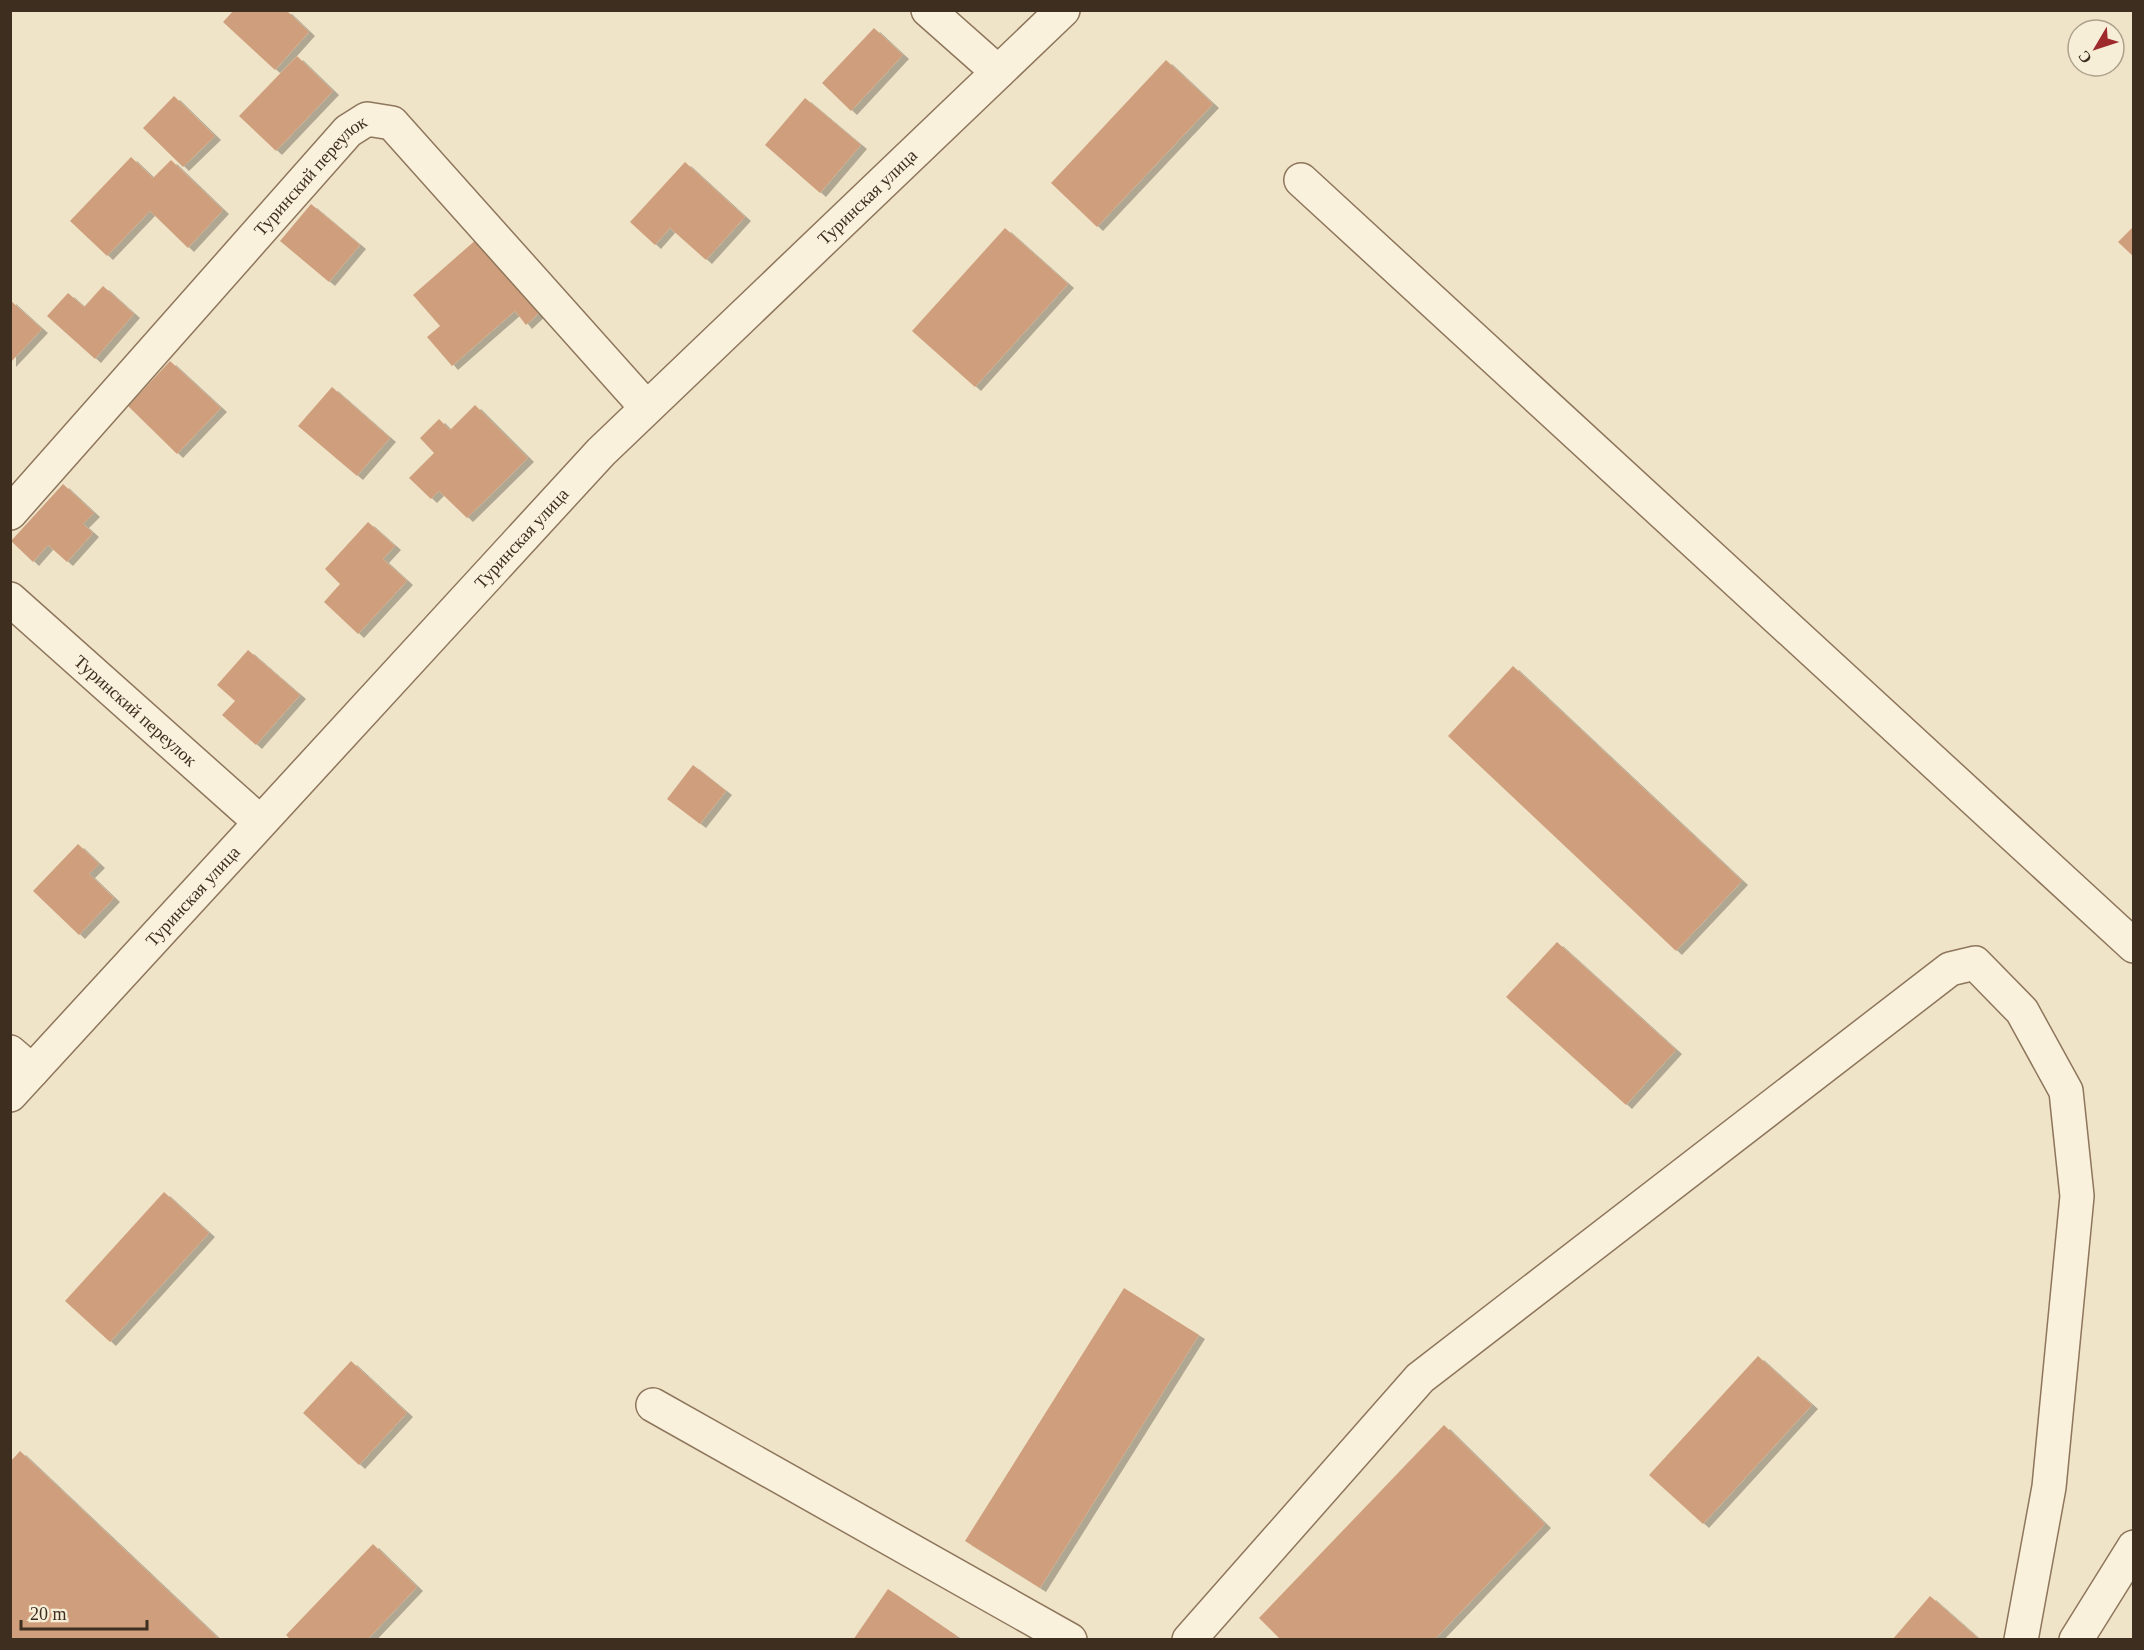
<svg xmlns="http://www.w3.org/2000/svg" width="2144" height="1650" font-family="Georgia,serif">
<defs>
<filter id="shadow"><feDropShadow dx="6" dy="4" stdDeviation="0" flood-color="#0004"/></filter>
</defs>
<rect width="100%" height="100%" fill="#f0e4c8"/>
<g fill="#cf9f7d" filter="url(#shadow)">
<path d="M234,10h52l23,22 -34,38 -52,-48z"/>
<path d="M874,28l29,27 -52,56 -29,-28z"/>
<path d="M297,56l36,35 -57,60 -37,-35z"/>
<path d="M1166,60l47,44 -116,123 -46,-44z"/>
<path d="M174,96l41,40 -32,31 -40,-39z"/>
<path d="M805,98l56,47 -41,48 -55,-48z"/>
<path d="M131,157l22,21 18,-18 52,50 -35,38 -38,-37 -43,45 -37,-35z"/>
<path d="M685,162l60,55 -39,43 -36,-32 -15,17 -25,-23z"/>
<path d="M311,204l49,41 -31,37 -49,-41z"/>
<path d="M2134,226v31l-16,-15z"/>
<path d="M1005,228l63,56 -93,103 -63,-56z"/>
<path d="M478,238l63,73 -15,14 -11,-14 -63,55 -25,-29 13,-11 -27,-31z"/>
<path d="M103,286l31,28 -39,45 -48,-43 21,-23 16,14z"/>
<path d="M10,300l32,29 -32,34z"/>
<path d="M170,361l51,47 -44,46 -49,-48z"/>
<path d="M332,387l58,51 -33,38 -59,-50z"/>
<path d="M475,405l53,53 -61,60 -28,-27 -8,8 -22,-21 25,-25 -14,-15 19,-19 11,11z"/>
<path d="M63,484l31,29 -11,11 10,9 -26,29 -19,-17 -15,17 -22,-21z"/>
<path d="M368,522l27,24 -12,13 24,22 -49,53 -34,-32 16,-18 -15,-15z"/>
<path d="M248,650l52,45 -44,50 -34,-30 13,-14 -18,-16z"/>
<path d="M1513,666l229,215 -66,70 -228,-215z"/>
<path d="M693,765l33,26 -26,33 -33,-25z"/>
<path d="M78,844l21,20 -10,10 25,24 -35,37 -46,-44z"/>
<path d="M1557,942l119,108 -50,55 -120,-108z"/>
<path d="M164,1192l45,41 -99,109 -45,-41z"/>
<path d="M1124,1288l75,47 -159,253 -75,-47z"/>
<path d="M1758,1356l54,49 -109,119 -54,-49z"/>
<path d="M351,1361l56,52 -48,52 -56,-52z"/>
<path d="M1444,1425l101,99 -111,116h-153l-22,-22z"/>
<path d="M20,1451l200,189h-210v-178z"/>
<path d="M373,1544l44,43 -50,53h-76l-5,-5z"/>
<path d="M888,1589l69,47 -3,4h-101z"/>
<path d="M1930,1596l50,44h-88z"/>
</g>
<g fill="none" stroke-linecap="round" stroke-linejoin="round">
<defs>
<g id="minor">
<path d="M928,10l70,62"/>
<path d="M1301,180l833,766"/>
<path id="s1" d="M10,513l338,-382 19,-12 25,4 254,284"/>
<path id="s2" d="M10,599l250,223"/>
<path d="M10,1052l22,19"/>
<path id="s3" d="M10,1095l591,-643 462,-442"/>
<path d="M653,1405l417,235"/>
<path d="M1189,1640l231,-262 530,-409 25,-6 47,48 44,80 11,105 -28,291 -28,153"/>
<path d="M2076,1640l58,-93"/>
</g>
</defs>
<use href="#minor" stroke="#8d765c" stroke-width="36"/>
<use href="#minor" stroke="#faf1dc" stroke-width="33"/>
</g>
<g text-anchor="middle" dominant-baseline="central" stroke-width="6" stroke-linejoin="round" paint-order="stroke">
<g font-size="18" fill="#3d2e20" stroke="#f7eed8">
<text stroke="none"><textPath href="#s1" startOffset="452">Туринский переулок</textPath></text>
<text stroke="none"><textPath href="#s3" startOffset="1242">Туринская улица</textPath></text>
<text stroke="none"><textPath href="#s3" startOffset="756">Туринская улица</textPath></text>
<text stroke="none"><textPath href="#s2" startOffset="168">Туринский переулок</textPath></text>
<text stroke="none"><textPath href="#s3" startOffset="270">Туринская улица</textPath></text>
</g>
</g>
<rect width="2144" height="1650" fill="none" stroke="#3d2e20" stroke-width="24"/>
<g transform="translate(2096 48) rotate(231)"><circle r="28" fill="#f7eed8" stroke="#ada18e" stroke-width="1.5"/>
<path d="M0-4.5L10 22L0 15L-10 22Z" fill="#9e2a2b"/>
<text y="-9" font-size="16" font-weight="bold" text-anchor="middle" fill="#3d2e20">С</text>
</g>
<path d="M21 1620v9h126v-9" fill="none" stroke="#3d2e20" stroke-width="3"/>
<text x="30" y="1620" font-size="18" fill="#3d2e20" stroke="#f7eed8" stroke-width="4.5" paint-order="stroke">20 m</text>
</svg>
